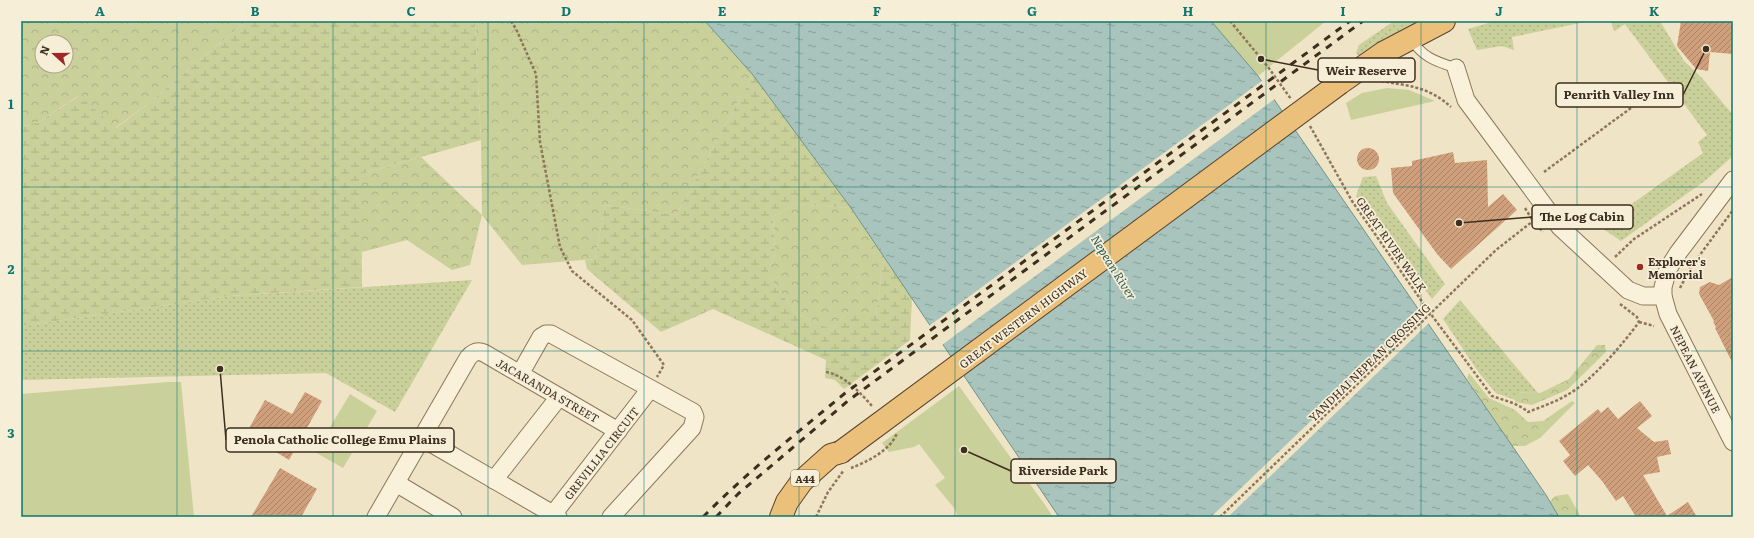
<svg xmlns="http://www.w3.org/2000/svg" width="1754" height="538" font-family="Literata,serif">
<defs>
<pattern id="grass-dots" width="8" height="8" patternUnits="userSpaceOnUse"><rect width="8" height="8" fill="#c9d099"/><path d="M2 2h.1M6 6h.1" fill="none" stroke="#aeb383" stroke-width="1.8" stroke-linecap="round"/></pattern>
<pattern id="forest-crowns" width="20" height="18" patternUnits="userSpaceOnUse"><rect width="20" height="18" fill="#c9d099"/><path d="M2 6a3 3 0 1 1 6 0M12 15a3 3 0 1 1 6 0" fill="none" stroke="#aeb383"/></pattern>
<pattern id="wetland-marsh" width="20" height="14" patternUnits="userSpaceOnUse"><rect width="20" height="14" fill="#c9d099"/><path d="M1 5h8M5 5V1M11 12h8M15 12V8" fill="none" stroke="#aeb383"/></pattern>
<pattern id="water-ripples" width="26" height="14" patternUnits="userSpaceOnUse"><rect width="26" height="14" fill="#a8c4bc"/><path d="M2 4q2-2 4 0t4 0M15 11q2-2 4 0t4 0" fill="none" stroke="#8aa098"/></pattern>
<pattern id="building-hatch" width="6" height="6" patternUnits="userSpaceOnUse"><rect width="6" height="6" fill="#d09f7b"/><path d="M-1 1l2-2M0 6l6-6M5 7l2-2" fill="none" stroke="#aa8264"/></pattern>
</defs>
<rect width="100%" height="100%" fill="#f0e4c6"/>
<g fill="url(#grass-dots)">
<path d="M1394,21h24l-36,21 -21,16 -5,-5 3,-8z"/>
<path d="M1495,21h95l-78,16 2,13 -12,-4 -25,4 -9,-21z"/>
<path d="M1611,21h49l24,40 18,17 31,37v41l-27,24 -85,61 -25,-17 12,-3 95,-68 -5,-11 9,-7 -82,-111 -10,7 -2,-2z"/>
<path d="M1376,176l11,27 58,81 -13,15 -76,-103 7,-19z"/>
<path d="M472,280l-77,132 -69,-39 -305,7v-54l209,-30z"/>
<path d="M1460,300l78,93 -22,-1 -1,8 -19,-7 -17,-20 -36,-54z"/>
</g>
<g fill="url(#forest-crowns)" fill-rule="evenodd">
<path d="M25,21h221l-97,82 -34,25 -37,-32 -39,26 -18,5v-102zM42,42h24v24h-24z"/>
<path d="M475,21h230l48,54 -77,140 -71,-10 -10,54 -73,6 -40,-50 -12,50 -18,5 -45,-30 -45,12 -43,-66 102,-29 61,58 -1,-75z"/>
<path d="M794,204l57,4 33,50 -8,57h-32l-12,15 -36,-17 -29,-39 8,-20 -2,-37z"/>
<path d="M1597,345h8l1,7 -39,38 -35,15 -17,-3v-10l25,1 29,-14z"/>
<path d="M1469,373l20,25 26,12 13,12 15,-1 29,-20 3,2 -35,35 -15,8h-15l-43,-68z"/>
<path d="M1568,494l13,23h-29l-6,-11 9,-10z"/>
</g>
<g fill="url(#wetland-marsh)">
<path d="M246,21h229l6,119 -120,34 1,113 -132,9 -209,30v-199l18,-5 40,-26 37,32 33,-25z"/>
<path d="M753,75l98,133 -57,-4 -21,13 2,37 -8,20 29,39 36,17 12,-15h32l8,-57 28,39 -2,43 -66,49 -9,-9 -10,-2 1,-18 -113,-51 -52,23 -74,-63 -2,-9 10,-1 10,-54 71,10z"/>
</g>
<g fill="#c9d099">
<path d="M1211,21h115l-68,55z"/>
<path d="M1387,88l22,2 26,11 -84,19 -5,-17 16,-10z"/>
<path d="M168,382h13l13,135h-173v-123z"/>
<path d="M959,386l86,119 8,12h-95l-3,-8 -20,-24 10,-7 -26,-34 -5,3 -25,5 -7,-9z"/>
<path d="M350,394l27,17 -34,57 -28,-16z"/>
</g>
<path fill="url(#water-ripples)" stroke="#6e938a" d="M705,21h506l47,55 288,419 13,22h-500l-208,-309 -98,-133z"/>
<g fill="#f0e4c6">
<path d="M1263,80l13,18 -334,247 -13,-19z"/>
<path d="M1423,313l7,9 -202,195h-17z"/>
</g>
<g fill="url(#building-hatch)">
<path d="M1681,21h52v33l-23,-2 -2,19 -12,-2 -19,-23z"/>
<circle cx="1368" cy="159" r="11"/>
<path d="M1453,152l2,11 32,-3 1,47 15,-13 14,16 -66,59 -14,-15 -44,-61 -2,-25 21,-2v-5z"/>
<path d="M1733,277v87l-18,-36 1,-1 -3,-5 1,-1 -15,-27 1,-7 10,-5 9,3z"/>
<path d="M305,392l17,9 -33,59 -16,-10 2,-4 -27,-16 17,-30 27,14z"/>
<path d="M1640,401l12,15 -15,12 17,14 14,-2 3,14 -14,3 3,15 -17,3 24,41 21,-14 9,15h-61l-13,-21 -7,5 -14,-20 -14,-16 -13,11 -12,-15 7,-6 -11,-14 39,-32 3,4 7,-6 10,12z"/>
<path d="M280,468l37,21 -16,28h-50z"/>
</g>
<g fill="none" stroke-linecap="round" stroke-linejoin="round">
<defs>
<path id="service" d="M1411,38c10,19 26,24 45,30"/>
<g id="minor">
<path d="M1456,68l10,32 94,127 68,63 15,6h20"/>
<path d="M1733,180l-55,73 -10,16 -5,18v9l5,18 65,128"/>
<path d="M520,374l21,-37 5,-3h5l142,78 2,5 -3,11 -81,89"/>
<path d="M422,438l136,79"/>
<path d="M494,480l65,-83"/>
<path d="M396,483l57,34"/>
<path d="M376,517l92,-159c5,-6 9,-8 16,-5l134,78"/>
<path d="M551,517l99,-128"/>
</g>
<g id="trunk">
<path d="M1340,83l43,-30 61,-32"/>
<path d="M781,517l6,-15 15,-21 29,-26 10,-3"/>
</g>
</defs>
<use href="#service" stroke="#8d765b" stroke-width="11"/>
<use href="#minor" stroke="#8d765b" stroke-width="19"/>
<use href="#trunk" stroke="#5b442f" stroke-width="24"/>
<g stroke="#8d765b" stroke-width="2.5" stroke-dasharray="3 2" stroke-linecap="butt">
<path d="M511,21l5,8 20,45 4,68 20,105 12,24 60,49 32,45 -7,12"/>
<path d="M1230,21l38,46 23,32"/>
<path d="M1376,80c30,6 51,5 75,27"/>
<path d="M1310,126l42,75 78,112 62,83 21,7 10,5 5,4c13,-5 27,-10 39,-17 25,-14 55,-50 72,-73"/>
<path d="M1544,172l110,-81"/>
<path d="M1525,208l8,13 10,11"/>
<path d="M1615,257l19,-18 68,-45"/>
<path d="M1680,288l11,-21 42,-57"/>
<path d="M1620,304l17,13 2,5"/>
<path d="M1639,322l15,4"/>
<path d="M826,372c19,3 34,21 47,35"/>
<path d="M851,468c16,-6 40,-18 46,-35"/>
<path d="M816,517l12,-25 16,-22"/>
</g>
<use href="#service" stroke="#faf1db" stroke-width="9"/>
<use href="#minor" stroke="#faf1db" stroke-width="17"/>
<use href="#trunk" stroke="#ebc07a" stroke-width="22"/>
<g stroke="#3d2e1f" stroke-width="3" stroke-dasharray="7 7" stroke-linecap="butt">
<path d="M703,517c44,-45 93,-83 141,-123l506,-373"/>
<path d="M716,517l22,-23 111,-94 514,-379"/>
</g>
<defs>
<path id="trunk-bridge" d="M841,452l499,-369"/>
</defs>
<use href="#trunk-bridge" stroke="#5b442f" stroke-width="24" stroke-linecap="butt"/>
<path stroke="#8d765b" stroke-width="2.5" stroke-dasharray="3 2" stroke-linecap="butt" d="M1220,517l276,-267 37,-29"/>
<use href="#trunk-bridge" stroke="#ebc07a" stroke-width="22"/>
</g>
<path fill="none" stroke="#0f766e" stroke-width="1" stroke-opacity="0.55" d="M177,21v496M333,21v496M488,21v496M644,21v496M799,21v496M955,21v496M1110,21v496M1266,21v496M1421,21v496M1577,21v496M21,187h1712M21,351h1712"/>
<circle fill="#9f2828" stroke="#f7eed7" stroke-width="1.5" cx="1640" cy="267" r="4"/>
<g text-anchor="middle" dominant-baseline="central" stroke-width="3.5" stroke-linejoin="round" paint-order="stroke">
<rect fill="#f7eed7" stroke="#756856" stroke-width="1" x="791" y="470" width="28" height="16" rx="3"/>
<g font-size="10" font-weight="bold" fill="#3d2e1f">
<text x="805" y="478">A44</text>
</g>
<g font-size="11" fill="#3d2e1f" stroke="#f7eed7">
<text transform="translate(1392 244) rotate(55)">GREAT RIVER WALK</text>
<text transform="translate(1023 318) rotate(-37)">GREAT WESTERN HIGHWAY</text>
<text transform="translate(1369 362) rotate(-44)">YANDHAI NEPEAN CROSSING</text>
<text transform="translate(1696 369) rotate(63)">NEPEAN AVENUE</text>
<text transform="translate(548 390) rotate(30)">JACARANDA STREET</text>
<text transform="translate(601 453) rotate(-52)">GREVILLIA CIRCUIT</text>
</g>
<g font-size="11" font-weight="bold" fill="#3d2e1f" stroke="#f7eed7" text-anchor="start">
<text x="1648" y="261">Explorer's<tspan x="1648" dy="13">Memorial</tspan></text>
</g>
<g font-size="12" font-style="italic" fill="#2e5d5b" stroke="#f7eed7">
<text transform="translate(1114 267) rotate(58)">Nepean River</text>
</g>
</g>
<path fill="none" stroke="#3d2e1f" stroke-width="1.5" d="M1261 59L1318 70M1706 49L1683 95M1459 223L1532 217M220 369L226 440M964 450L1011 471"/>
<g fill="#3d2e1f" stroke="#f7eed7" stroke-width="1.5">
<circle cx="1261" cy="59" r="4"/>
<circle cx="1706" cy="49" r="4"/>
<circle cx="1459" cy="223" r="4"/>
<circle cx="220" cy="369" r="4"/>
<circle cx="964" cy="450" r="4"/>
</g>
<g fill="#f7eed7" stroke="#3d2e1f" stroke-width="1.5">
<rect x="1318" y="58" width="97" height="24" rx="4"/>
<rect x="1556" y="83" width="127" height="24" rx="4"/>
<rect x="1532" y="205" width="101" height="24" rx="4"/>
<rect x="226" y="428" width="228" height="24" rx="4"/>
<rect x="1011" y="459" width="105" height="24" rx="4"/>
</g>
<g font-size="12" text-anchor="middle" font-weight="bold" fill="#3d2e1f">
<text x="1366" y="75">Weir Reserve</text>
<text x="1619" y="99">Penrith Valley Inn</text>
<text x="1582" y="221">The Log Cabin</text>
<text x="340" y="444">Penola Catholic College Emu Plains</text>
<text x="1063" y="475">Riverside Park</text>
</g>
<rect width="1754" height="538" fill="none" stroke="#f7eed7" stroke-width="44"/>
<g transform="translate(54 54) rotate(291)"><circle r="19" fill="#f7eed7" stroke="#ada18d"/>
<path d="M0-3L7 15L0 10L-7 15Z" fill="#9f2828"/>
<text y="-6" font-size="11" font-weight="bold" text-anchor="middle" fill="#3d2e1f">N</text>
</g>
<rect x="22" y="22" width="1710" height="494" fill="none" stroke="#0f766e" stroke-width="1.5"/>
<g font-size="13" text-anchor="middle" font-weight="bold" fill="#0f766e">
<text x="100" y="16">A</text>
<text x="255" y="16">B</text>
<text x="411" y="16">C</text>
<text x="566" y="16">D</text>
<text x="722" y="16">E</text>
<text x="877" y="16">F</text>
<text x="1032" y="16">G</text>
<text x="1188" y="16">H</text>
<text x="1343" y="16">I</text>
<text x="1499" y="16">J</text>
<text x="1654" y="16">K</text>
<text x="11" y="109">1</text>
<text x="11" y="274">2</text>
<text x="11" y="438">3</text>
</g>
</svg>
